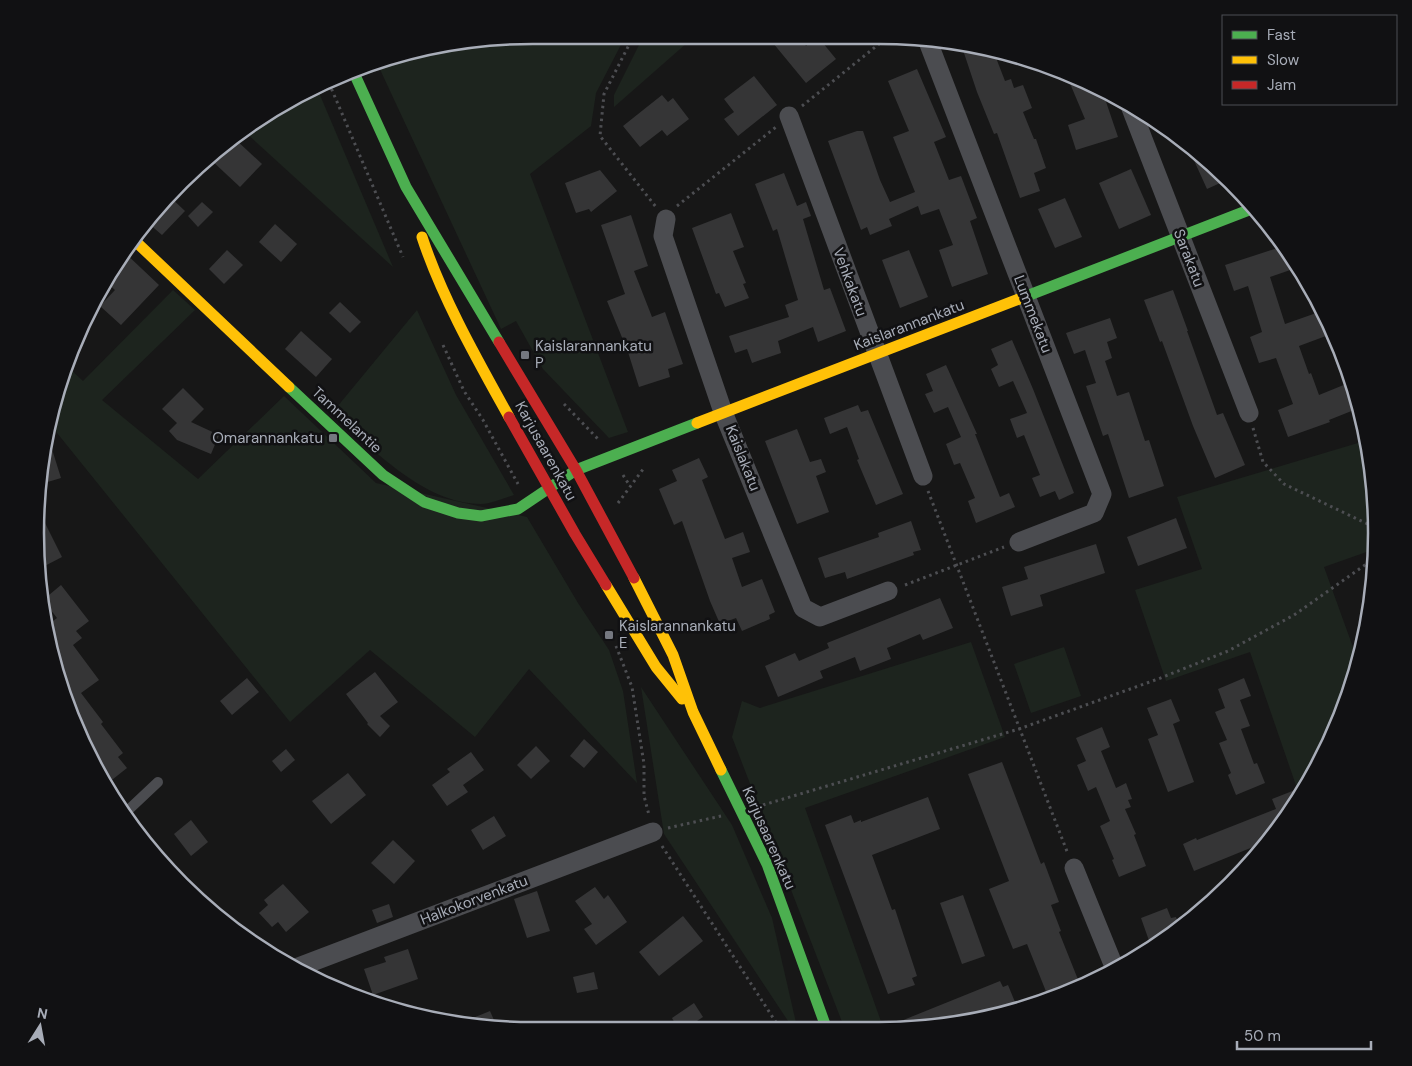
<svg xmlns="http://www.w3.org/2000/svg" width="1412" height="1066" font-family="'DM Sans',sans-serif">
<rect width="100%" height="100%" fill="#171717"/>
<g fill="#1d241e">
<path d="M533,35h27l3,3 2,-3h61l-30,58 -5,33 -61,48 98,258 -19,6 -66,-69 -27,-48 -15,8 -124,-266 27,-11z"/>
<path d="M644,35h52l-82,72v-12z"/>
<path d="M317,88l76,179 -148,-135 39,-30z"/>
<path d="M173,290l22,20 -93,90 96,79 86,-83 92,87 151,34 51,86 31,47 14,41 14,92 -108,-114 -54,68 -105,-87 -80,72 -241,-299 19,-56 15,14z"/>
<path d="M417,310l39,85 58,100c-10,3 -23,9 -33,9 -57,0 -109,-56 -149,-91z"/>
<path d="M1368,440l9,93 -2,16 -51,18 34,94 -19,62 -39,74 -50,-145 -84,29 -31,-91 67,-21 -25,-72z"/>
<path d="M971,642l34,95 -200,71 78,219h-39l-112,-290 10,-36 18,7z"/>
<path d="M1064,647l17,49 -50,17 -17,-49z"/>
<path d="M641,687l91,138 40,93 25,109h-5l-128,-193z"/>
</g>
<g fill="#353536">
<path d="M782,36h16l8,10 12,-9 18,22 -30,24 -33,-40z"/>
<path d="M961,44l32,6 12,31 6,-2 3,9 9,-3 9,23 -9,4 11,27h2l10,29 -12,5 6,18 -20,7 -23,-65 -3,1 -17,-42z"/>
<path d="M917,69l29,68 -12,5 15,38 12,-4 16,42 -7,3 18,53 -36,13 -13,-37 14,-5 -14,-36 -18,6 -3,-9 -29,13 3,7 -22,9 -3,-8 -6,3 -33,-89 29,-10h6l17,49 10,22 25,-10 -22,-55 16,-6 -21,-50z"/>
<path d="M1066,74l35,13 17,50 -42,13 -8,-25 17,-6z"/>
<path d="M754,76l23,29 -39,31 -14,-17 10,-7 -10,-13z"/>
<path d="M662,95l6,7 5,-4 16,21 -22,17 -5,-6 -22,17 -17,-21z"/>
<path d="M235,139l27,25 -22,23 -30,-28z"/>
<path d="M1187,145l40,32 2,2 -22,10z"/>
<path d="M1131,169l20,46 -32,14 -20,-46z"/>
<path d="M600,170l17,21 -26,21 -2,-3 -13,4 -11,-30z"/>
<path d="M784,173l13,33 9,-4 5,14 -8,3 21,71 6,-2 16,43 -28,11 -5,-15 -35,14 3,12 -29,10 -5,-14 -12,4 -6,-17 60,-19 -4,-12 13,-5 -21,-71 -4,2 -18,-47z"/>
<path d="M169,196l16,15 -23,24 -15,-13z"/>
<path d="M1065,198l17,39 -27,11 -17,-39z"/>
<path d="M202,202l11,10 -15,15 -10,-11z"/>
<path d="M731,213l13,34 -11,4 13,32 -3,1 6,14 -24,9 -6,-14 -3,1 -24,-66z"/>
<path d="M631,215l17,51 -14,5 18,46 13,-5 18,52 -15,5 2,8 -31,10 -11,-35 -21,-51 18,-7 -24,-69z"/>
<path d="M275,224l22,20 -16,18 -22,-20z"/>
<path d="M1284,246l9,10 6,11 -29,10 15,47 37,-13 12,22 -35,13 10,28 2,-1 8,22 32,-13 8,26 -30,12 1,2 -42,15 -10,-27 15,-6 -17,-46 -17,5 -9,-26 12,-5 -14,-46 -14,5 -9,-26z"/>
<path d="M227,250l16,15 -19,19 -15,-15z"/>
<path d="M909,250l19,47 -28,11 -18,-48z"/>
<path d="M123,251l36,34 -38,40 -21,-19 15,-16 -10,-9z"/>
<path d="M1173,290l15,41h-1l30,84 6,-2 22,52 -30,13 -22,-52 -31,-85 -2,1 -16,-42z"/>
<path d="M340,302l21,20 -11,11 -21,-20z"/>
<path d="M1110,318l7,20 -10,4 5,16 -7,3 12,35 12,-4 16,49 4,-1 15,46 -35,12 -21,-64 -5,2 -17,-50 10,-3 -11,-33 -11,4 -8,-21z"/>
<path d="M301,331l31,28 -16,18 -31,-28z"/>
<path d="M1012,340l21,49 41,104 -15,7 -4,-9 -15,6 -8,-19 8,-3 -16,-40 -7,3 -7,-19 17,-6 -14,-32 -14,6 -8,-18 7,-4 -7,-16z"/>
<path d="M946,365l31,69h-2l25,63 9,-4 6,14 -39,16 -8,-22 7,-3 -15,-35 -6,2 -8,-21 15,-7 -13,-30 -14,6 -9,-19 8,-3 -7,-17z"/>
<path d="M183,388l21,21 -13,13 28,13 -8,19 -34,-14 -8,-9 8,-8 -15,-14z"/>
<path d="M858,405l3,7 7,-2 35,84 -27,11 -19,-45 2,-1 -12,-32 -17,7 -6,-16z"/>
<path d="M797,429l13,33 11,-3 5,13 -10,4 13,36 -32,12 -32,-83z"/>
<path d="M46,430l15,48 -20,6 4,-48z"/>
<path d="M699,458l9,19 -6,3 23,59 18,-7 7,20 -18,6 10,29 20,-8 13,33 -6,3 1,4 -28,12 -6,-13 -16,6 -10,-23 -28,-80 -8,4 -15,-36 18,-8 -5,-11z"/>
<path d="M40,513l22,44 -25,13 -1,-5z"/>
<path d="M1176,518l11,30 -49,18 -11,-29z"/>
<path d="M911,521l10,29 -8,2 1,3 -67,24 -2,-7 -20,6 -7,-20 61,-21 -1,-4z"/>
<path d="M1096,544l9,29 -65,22 3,11 -32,10 -9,-29 26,-8 -4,-12z"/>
<path d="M61,585l28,36 -13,10 6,7 -9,7 26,35 -18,13 22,29 -2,2 22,29 -5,4 9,11 -19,15 -6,-8 -40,-82 -14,-68 9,-7 -14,-18z"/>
<path d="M940,598l13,30 -30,12 -3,-6 -33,14 4,11 -31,12 -5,-14 -35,14 3,7 -45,19 -13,-31 30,-13 4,8 30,-13 -2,-5z"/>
<path d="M375,672l23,30 -18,14 10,10 -10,11 -13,-13 1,-1 -22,-29z"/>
<path d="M247,678l12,14 -27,23 -12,-14z"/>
<path d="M1244,678l7,18 -11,4 10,26 -9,3 13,35 3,-1 8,20 -29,12 -8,-20 3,-2 -12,-30 8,-3 -12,-28 10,-4 -7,-19z"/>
<path d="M1171,699l9,22 -7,3 21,58 -26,10 -20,-53 10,-4 -11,-27z"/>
<path d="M1102,727l8,20 -9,4 15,37 10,-5 6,16 -4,1 3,7 -6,2 11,25 -2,1 12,31 -27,11 -7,-17 2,-1 -14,-33 10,-5 -14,-34 -8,4 -11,-26 9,-4 -10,-23z"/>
<path d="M584,739l14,13 -14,16 -14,-12z"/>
<path d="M536,746l14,15 -19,18 -14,-14z"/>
<path d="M286,749l9,11 -14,12 -9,-11z"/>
<path d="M471,752l13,18 -21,15 5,7 -21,14 -15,-21 18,-13 -3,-3z"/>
<path d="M1002,762l39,102 3,-2 15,40 -8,3 10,26 -2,1 22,55 -12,6 -20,6 -22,-55 -14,5 -24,-60 20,-8 -41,-107z"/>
<path d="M348,773l18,22 -35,29 -19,-23z"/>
<path d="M1295,790l3,10 -5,9 -28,35 -12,4v-1l-59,24 -11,-27 13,-6 1,2 79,-31 -4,-10z"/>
<path d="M928,797l12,32 -68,26 20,55 3,-1 22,67 -5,2 3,7 -27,9 -63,-169 26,-10 3,8 7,-3v2z"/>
<path d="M494,816l12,20 -23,14 -12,-20z"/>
<path d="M191,820l17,22 -17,14 -17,-22z"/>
<path d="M393,840l22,21 -21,23 -23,-21z"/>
<path d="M283,884l26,28 -23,20 -8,-10 -6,5 -13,-14 9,-8 -4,-5z"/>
<path d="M595,887l9,12 4,-4 19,27 -31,23 -12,-16 8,-5 -17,-23z"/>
<path d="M537,891l13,40 -23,7 -13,-39z"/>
<path d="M963,895l22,61 -23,8 -22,-61z"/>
<path d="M389,904l4,13 -16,6 -5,-13z"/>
<path d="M1167,908l4,10 5,-1 4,11 -28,21 -11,-31z"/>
<path d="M683,916l20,25 -44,35 -20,-24z"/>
<path d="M408,949l10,30 -45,16 -9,-26 22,-7 -2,-5z"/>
<path d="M594,972l4,17 -21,4 -4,-16z"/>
<path d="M1000,981l3,6 5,-2 9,22 -73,20h-58z"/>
<path d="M694,1003l9,14 -15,10h-11l-5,-9z"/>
<path d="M490,1011l7,16h-29l-10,-3z"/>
</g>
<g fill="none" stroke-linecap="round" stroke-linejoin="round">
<g stroke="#4d4e52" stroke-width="3" stroke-dasharray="2.5 4" stroke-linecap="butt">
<path d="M634,35l-30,59 -4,42 56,71"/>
<path d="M329,83l74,174"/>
<path d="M802,106l87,-70"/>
<path d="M677,206l99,-79"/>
<path d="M443,345l21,46 19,29 35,64"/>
<path d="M564,404l34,35"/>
<path d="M1253,428l10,34 21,22 92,44"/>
<path d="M623,475l7,11"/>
<path d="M928,491l140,363"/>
<path d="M618,503l26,-35"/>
<path d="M905,585l99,-38"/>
<path d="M616,646l16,41 12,77v32l5,19"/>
<path d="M763,805l256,-76 139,-50 70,-28 66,-36 81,-57"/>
<path d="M668,828l53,-12"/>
<path d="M662,846l117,181"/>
</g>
<path stroke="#4b4c50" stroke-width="10" d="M123,815l35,-33"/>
<g stroke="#4b4c50" stroke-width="19">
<path d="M927,39l175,455 -8,19 -75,29"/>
<path d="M1129,103l120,310"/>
<path d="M789,116l134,360"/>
<path d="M666,219l-3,17 60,176 80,196 17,9 68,-26"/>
<path d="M1074,868l41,101"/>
<path d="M296,968l357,-136"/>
</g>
<g stroke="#4caf50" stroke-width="11">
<path d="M354,73l52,114 93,155"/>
<path d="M1019,299l235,-91"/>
<path d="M289,387l94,88 41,27 34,11 23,3 37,-7 58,-39 121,-47"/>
<path d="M721,770l46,94 59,163"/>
</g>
<g stroke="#ffc107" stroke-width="11">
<path d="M422,237c20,61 56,124 87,180"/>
<path d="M133,239l156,148"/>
<path d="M697,423l322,-124"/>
<path d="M634,578l39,77 20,57 28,58"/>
<path d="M606,585l50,82 26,32"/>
</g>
<g stroke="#c62828" stroke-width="11">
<path d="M499,342l77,128 58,108"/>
<path d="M509,417l66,117 31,51"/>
</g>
</g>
<g fill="#757880" stroke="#111113" stroke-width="2">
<rect x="520" y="350" width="10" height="10" rx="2.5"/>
<rect x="328" y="433" width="10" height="10" rx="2.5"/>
<rect x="604" y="630" width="10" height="10" rx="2.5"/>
</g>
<g text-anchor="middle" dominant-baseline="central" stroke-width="5" stroke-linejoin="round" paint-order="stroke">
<g font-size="15" fill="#a8adb8" stroke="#111113">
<text transform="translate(1189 258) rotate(69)">Sarakatu</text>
<text transform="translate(850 282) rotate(70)">Vehkakatu</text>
<text transform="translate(1033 314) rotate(69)">Lummekatu</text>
<text transform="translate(909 325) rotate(-21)">Kaislarannankatu</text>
<text transform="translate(347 420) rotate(43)">Tammelantie</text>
<text transform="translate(546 451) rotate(61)">Karjusaarenkatu</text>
<text transform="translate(743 458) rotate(68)">Kaislakatu</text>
<text transform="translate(769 838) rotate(66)">Karjusaarenkatu</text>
<text transform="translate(474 900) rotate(-21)">Halkokorvenkatu</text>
</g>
<g font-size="15" fill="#a8adb8" stroke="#111113" text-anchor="start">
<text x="535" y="346">Kaislarannankatu<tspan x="535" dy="17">P</tspan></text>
<text x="323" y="438" text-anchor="end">Omarannankatu</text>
<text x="619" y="626">Kaislarannankatu<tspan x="619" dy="17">E</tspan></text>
</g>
</g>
<path d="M0 0H1412V1066H0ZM533 44H879A489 489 0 0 1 1368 533V533A489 489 0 0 1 879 1022H533A489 489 0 0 1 44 533V533A489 489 0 0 1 533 44Z" fill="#111113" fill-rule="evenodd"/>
<path fill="none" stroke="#a8adb8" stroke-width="2.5" d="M533 44H879A489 489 0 0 1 1368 533V533A489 489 0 0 1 879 1022H533A489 489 0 0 1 44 533V533A489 489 0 0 1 533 44Z"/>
<rect x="1222" y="15" width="175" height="90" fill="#111113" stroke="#4d4f55"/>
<rect x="1232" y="31" width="25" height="8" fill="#4caf50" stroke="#4d4f55"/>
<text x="1267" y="40" font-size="15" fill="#a8adb8">Fast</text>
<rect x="1232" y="56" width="25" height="8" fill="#ffc107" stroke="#4d4f55"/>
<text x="1267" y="65" font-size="15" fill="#a8adb8">Slow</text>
<rect x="1232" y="81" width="25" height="8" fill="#c62828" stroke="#4d4f55"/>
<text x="1267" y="90" font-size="15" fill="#a8adb8">Jam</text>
<g transform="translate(40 1026) rotate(11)" stroke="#111113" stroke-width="4" paint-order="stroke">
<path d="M0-4L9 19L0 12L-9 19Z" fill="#a8adb8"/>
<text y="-8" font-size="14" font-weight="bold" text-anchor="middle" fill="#a8adb8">N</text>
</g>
<path d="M1237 1041v8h134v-8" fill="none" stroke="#a8adb8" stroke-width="2.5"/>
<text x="1244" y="1041" font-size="15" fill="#a8adb8" stroke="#111113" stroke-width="4" paint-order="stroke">50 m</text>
</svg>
